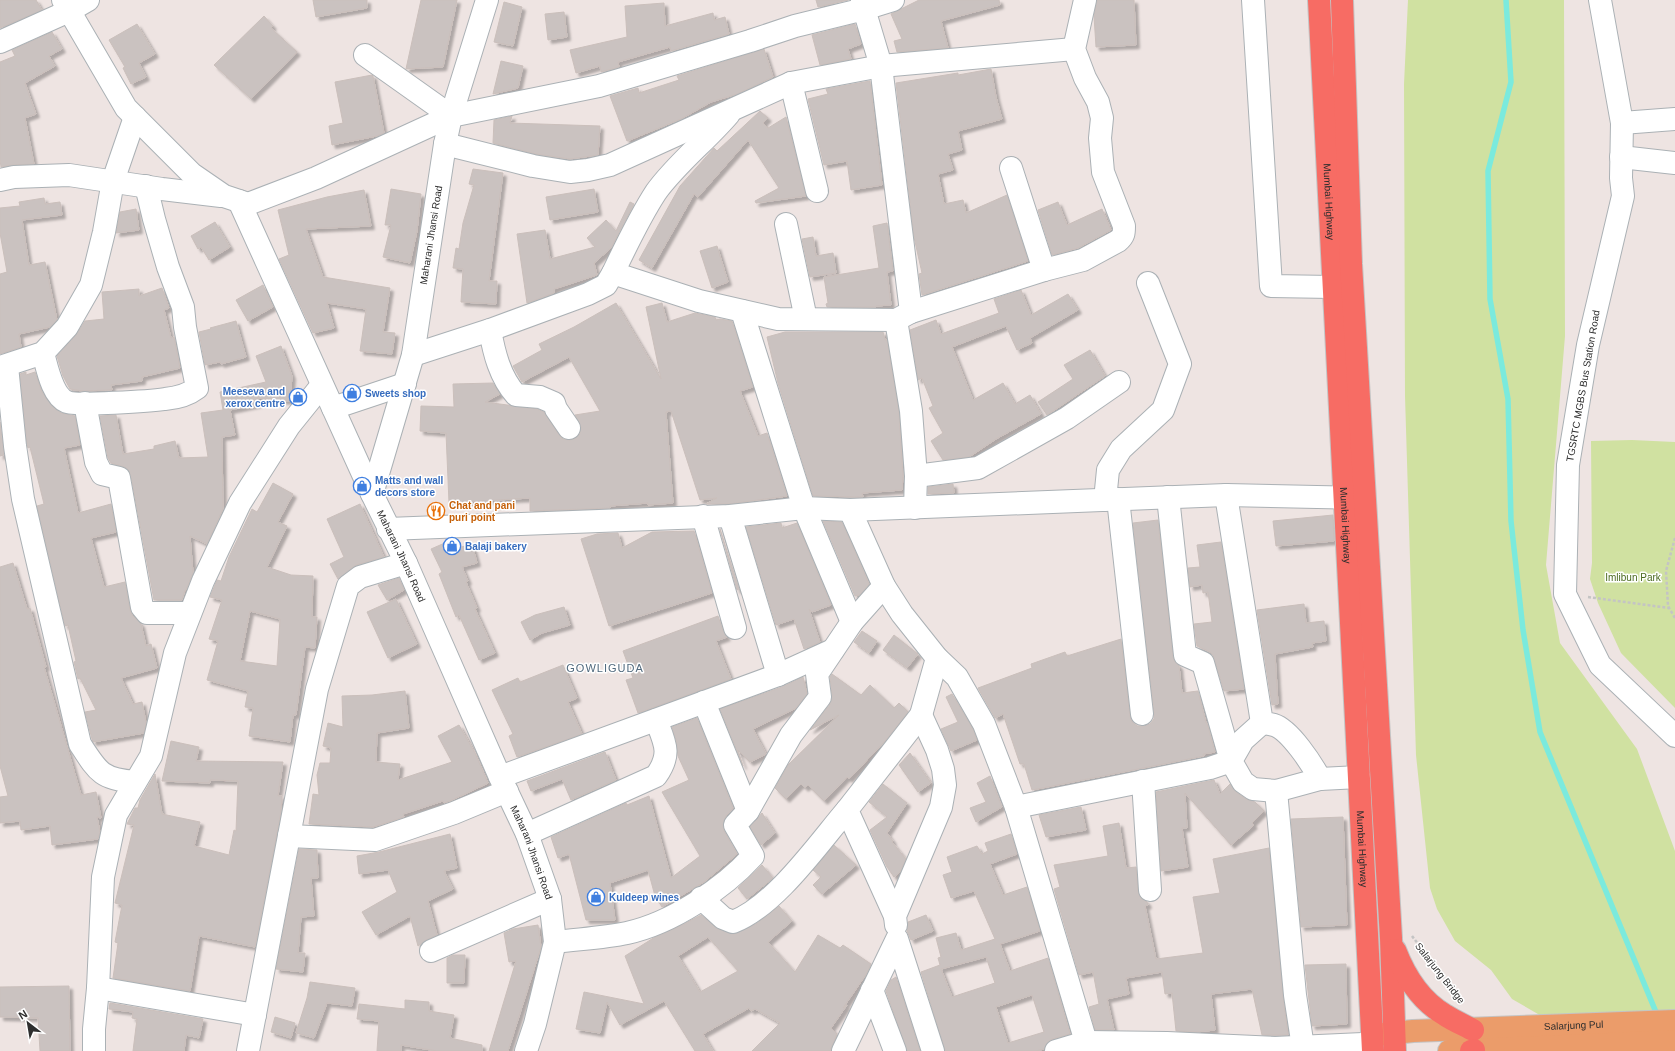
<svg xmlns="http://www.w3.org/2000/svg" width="1675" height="1051" font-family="Arial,sans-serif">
<defs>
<filter id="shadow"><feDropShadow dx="3.5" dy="3.5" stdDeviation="1" flood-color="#0004"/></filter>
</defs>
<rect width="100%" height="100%" fill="#eee4e2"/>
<g fill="#d0e1a1">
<path d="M1408,0h156l1,336 -19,229 14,78 77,106 38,102v200h-73l-90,-52 -21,-29 -36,-29 -18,-32 -7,-21 -14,-133 -11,-359 -1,-312z"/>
<path d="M1632,440l43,2v266l-54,-55 -23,-50 -8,-24 2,-16 -1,-122z"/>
</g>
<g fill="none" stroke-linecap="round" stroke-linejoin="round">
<path stroke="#7beadd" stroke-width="5.5" d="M1506,0l5,82 -23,89 2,128 18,100 3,122 12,109 17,102 118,285"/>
</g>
<g fill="#cac2c0" stroke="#cabfbb" fill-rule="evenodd" filter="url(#shadow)">
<path d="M0,0h36l6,10 -42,18z"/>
<path d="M313,0h54v8l-51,9z"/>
<path d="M421,0h36l-14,67 -37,2z"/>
<path d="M816,0h32l-30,7z"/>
<path d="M919,0h80l1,5 -59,16 7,27 -51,4 -3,-11 8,-2 -11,-25z"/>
<path d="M1097,0h37l2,45 -40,2 -2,-31z"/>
<path d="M504,2l18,5 -9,39 -19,-4z"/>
<path d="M664,3l1,23 48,-13 1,7 11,-3 4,17 -58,17 -1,-4 -52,15 1,5 -18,5 -1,-6 -24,7 -6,-23 57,-13 -2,-31z"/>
<path d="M564,12l3,25 -19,3 -3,-26z"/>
<path d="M264,16l9,10 -2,2 26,24 -46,47 -37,-34z"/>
<path d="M137,24l18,30 -16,9 7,14 -15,7 -8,-16 2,-1 -16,-27z"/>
<path d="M855,24l6,20 -13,5 3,10 -31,6 -8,-30z"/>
<path d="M52,32l10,17 -13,7 6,10 -30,17 11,31 -11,4 9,46 -21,1 -12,2 -1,-7v-98l15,-6 -3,-6z"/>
<path d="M764,49l9,28 -36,17 -26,8 -30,17 -54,22 -17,-45 28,-8 1,5 40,-13 -2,-4z"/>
<path d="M501,61l22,5 -5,22 -25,6z"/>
<path d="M991,69l5,28 6,22 -44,12 4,19 -14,4 5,16 -15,4 6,30 19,-4 3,13 41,-18 21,66 -106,34 -3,-21 3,-1 -8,-36 -18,-154 62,-10v2z"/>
<path d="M372,75l1,1 11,57 -7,3 -45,9 -3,-19 14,-3 -8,-41z"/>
<path d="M870,81l12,104 -31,5 -4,-29 -23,4 -16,-66 20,-5 -2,-5z"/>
<path d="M760,111l8,7 -5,5 5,5 18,-11 20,79 -50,7 -1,-2 24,-13 -31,-48 -50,57 -4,-3 -42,74 -13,-8 41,-74 34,-38 3,3z"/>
<path d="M512,116l-2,7 90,3 -2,29 -28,4 -34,-5 -43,-11 1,-23z"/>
<path d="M473,169l30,4 -14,108h8l-1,23 -35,-2 2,-33 -10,-1 3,-20 3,1 4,-26 11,-38 -5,-1z"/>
<path d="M391,189l30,5 -4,37 -7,32 -27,-6 8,-32h-6z"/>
<path d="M594,189l4,23 -48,8 -4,-23z"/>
<path d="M364,190l7,36 -65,3 17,48 67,11 -7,44 12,1 -3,21 -32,-3 6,-42 -39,-6 7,25 -21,5 -34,-74 10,-4 -11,-45 49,-13z"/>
<path d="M44,198l1,6 15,-2 2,13 -40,5 7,45 16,-3 12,58 -7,7 -31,7 2,13 -21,7v-80l7,-2 -7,-39v-25l20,-2 -1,-4z"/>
<path d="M630,202l4,2 -23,44 -17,15 3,12 -43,14v4l-27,10 -10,-69 28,-4 5,29 45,-12 -8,-9 19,-18 10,11z"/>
<path d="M1058,202l9,23 35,-16 9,21 -33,18 -26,7 -14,-45z"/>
<path d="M136,209l3,21 -23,3 4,-21z"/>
<path d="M215,222l15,25 -21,13 -8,-13 -3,2 -7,-13z"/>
<path d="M887,223l6,48 -6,1 4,33 -15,1v1h-49l-1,-3 2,-1 -4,-26 55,-9 -6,-42z"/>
<path d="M813,237l3,19 17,-3 3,20 -26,4 -8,-38z"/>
<path d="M717,246l11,36 -16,6 -12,-37z"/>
<path d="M263,285l10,22 -25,14 -12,-21z"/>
<path d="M162,288l7,20 -5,2 7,28 3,-1 6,31 -38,9v4l-31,4 1,5 -30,1 -12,-2 -7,-13 -6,-20 19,-21 9,-14 19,-2 -2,-27 37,-3v7z"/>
<path d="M1021,290l10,25 37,-21 10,16 -48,28 2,5 -15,7 -11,-24 -54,21 21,53 30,-17 12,21 15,-9 11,19 -45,25 -27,18 -26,3 -12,-19 12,-8 -14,-25 4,-2 -11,-28 -4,2 -8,-50 26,-10 5,14 58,-21 -5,-14z"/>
<path d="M616,303l45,76 -15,-72 16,-4 5,19 28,-9 20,4 1,3 4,-1 12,2 21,66 -13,4 18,45 9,-3 20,63 -58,8h-23l11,-6 -17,2 -29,-89 -5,1 7,91 -25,2v-2l-38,3v2l-80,3v-13l-81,5 -3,-70 -26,-2 1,-25 33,1 -1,-23 40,-1 7,11 -15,8 52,7 7,3 15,23 4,4 7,1 6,-2 4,-4 1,-7 -6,-12 25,-4 -31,-54 -47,25 -9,-16 29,-16 -3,-6 35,-17z"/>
<path d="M236,321l10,36 -25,7 -1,-2 -15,3 -6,-33 12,-3 -1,-1z"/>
<path d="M785,332h98l2,8h2l12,72 4,64 -1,14 -40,3 1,4 -50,-1 -35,-113 -11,-46z"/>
<path d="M281,346l11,30 -2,25 -33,-3 1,6 -28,6 5,25 -13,2 1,72 -16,35 -17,-8 3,37 -7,17h-1l-3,10h-28l-23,-124 -3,-7 -6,-3 -11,-3 -3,-5 -8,-42 16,-1 7,39 31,-5v-3l21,-5 4,17 29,-1 -7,-44 22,-3 -3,-18 46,-10 -10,-26z"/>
<path d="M1090,350l15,26 -58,39 -9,-13 35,-23 -9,-14z"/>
<path d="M26,372v3l9,-3 7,20 11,15 8,6 14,3 5,29 -16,3 14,65 33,-9 5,28 -25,6 13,49 21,-5 5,28 2,5 9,9 5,22 5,-2 6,24 -36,10 12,26 9,-2 4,21 -2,10 -51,9 -1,-3 -7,-27 11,-2 -16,-32 -2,1 -4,-17 2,-1 -8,-36 -3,1 -28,-120 7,-2 -14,-57 -2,1 -1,-4 -7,-70z"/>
<path d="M0,422l4,33 -4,1z"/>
<path d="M273,483l20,11 -15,28 9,4 -20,41 24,8 22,1 -1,41h5l-2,31 -10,-1 -9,68h-3l-3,27 -41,-6 4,-28 -8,-1 3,-16 -41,-11 11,-39 -9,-2 13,-39 -12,-3 7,-17 4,1 8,-24 23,-48 5,3zM250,611l30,8 -3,47 -37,-5z"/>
<path d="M953,484l1,9 -26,1v-7z"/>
<path d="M360,504l24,53 -28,8 -18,14 -8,-15 14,-7 -17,-38z"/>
<path d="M1333,515l1,26 -58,5 -3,-25z"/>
<path d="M1158,520l15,137 2,5 4,4 3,27 16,-2 8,32h1l8,29 -12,2 1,2 -172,34 -8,-26h-4l-17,-50 -8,4 -17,-30 54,-20 -1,-4 34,-12 2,4 54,-17 9,77 2,6 5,4h7l6,-2 4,-5v-6l-21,-190z"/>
<path d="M823,521l19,1 27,62 -9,11 -5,1z"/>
<path d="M781,523l1,5 15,-5 34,82 -19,7 -3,-3 11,33 -16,7 -10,-30 -18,6 -30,-98z"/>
<path d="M720,529l19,60 -2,1z"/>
<path d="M694,531l18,62 -103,33 -28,-87 16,-5 21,-1 4,15 30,-16z"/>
<path d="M447,542l4,8 21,-6 5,19 -15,4 6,14 -2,1 11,26 -2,1 20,44 -16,7 -20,-45 -3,2 -17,-43 3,-2 -11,-23z"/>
<path d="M1221,542l23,147 -20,2 -11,-36 -3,-3 -13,-6 -3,-22 18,-2 -4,-30 -5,1 -1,-8 -12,2 -2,-19 12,-1 -3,-22z"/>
<path d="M13,563l14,46 3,-1 16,59h-2l37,128 15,-3 5,26 -4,-1 3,15 -2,7 -46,6 -2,-19 -29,4 -1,-9 -20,2v-26l8,-1 -8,-30v-199z"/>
<path d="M399,578l5,12 -17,10 -9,-15z"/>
<path d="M396,599l21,45 -29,14 -21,-46z"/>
<path d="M1304,604l2,19 18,-2 2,20 -14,2 1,4 -38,7 3,50 -6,1 -15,-95z"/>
<path d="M564,607l6,18 -28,8 -12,7 -9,-18 14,-7z"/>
<path d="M718,616l5,15 4,6 -11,4 15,38 -93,34 -12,-33 7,-2 -10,-27z"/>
<path d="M862,631l15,10 -8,12 -15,-11z"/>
<path d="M894,635l24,19 -11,14 -24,-18z"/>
<path d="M563,665l14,33 -9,4 14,32 -65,23 -8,-21 4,-2 -21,-44 26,-12 2,4z"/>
<path d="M832,674l29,21 9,-10 24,23 5,-5 9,9 -22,28 -37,39 -2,-2 -23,24 -16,-16 -3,3 -4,-4 -15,15 -11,-11 13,-23 51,-50 -29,15 20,-26 2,-9 -2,-18z"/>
<path d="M803,677l4,17 -11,14 -43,21 13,25 -16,8 -12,-12 5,16 -23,-57 62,-22z"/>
<path d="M405,691l4,37 -32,5 -1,29 24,2 -2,16 54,-18 -14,-26 21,-11 16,28 13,30 -38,18 -6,2 -1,-2 -40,13 1,3 -31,10 -64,-3 4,-30 6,1 -2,-20 3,-12h10l1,-15 -8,-2 5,-23 15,4 -1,-31 30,-1z"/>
<path d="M952,694l21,35 4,11 -26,11 -10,-22 17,-7 -12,-25z"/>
<path d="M697,718l36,90 -7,8 -3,8 1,7 13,23 -33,28 -42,25 -7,-11 -7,-26 -38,13 5,37h-29l-17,-66 -11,4 -7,-21 75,-34 1,2 22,-9 22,82 29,-22 -38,-64 27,-12 -11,-24 -2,-16 -4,-13z"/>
<path d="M171,741l28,6 -3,14 87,1 -5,34h4l-1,16 -26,135 -56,-11 -9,55 -77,-13 5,-35 -3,-1 7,-37 -7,-2 19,-78 -7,-1 8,-16h3l2,-8 15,-26 7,40 38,8 -6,24 35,9 5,-25 2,1 2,-50 -28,-1v3l-48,-2z"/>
<path d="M605,752l11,28 -45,20 -9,-21 -31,12 -4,-10z"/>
<path d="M910,753l21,30 -13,9 -19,-27z"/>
<path d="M990,776l12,31 -26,15 -6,-14 16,-6 -9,-19z"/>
<path d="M1214,780l6,14 10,-10 6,8 10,7 9,3 9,9 -12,12 2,2 -23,20 -46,-52 2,35h-5l6,39 -27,4 -5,-79z"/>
<path d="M883,784l24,19 -20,30 6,8 -1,1 14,17 -6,13 -6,5 -7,-10 -17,-37 17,-13 -18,-15z"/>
<path d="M1081,807l5,23 -40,7 -7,-22z"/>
<path d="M762,813l13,20 -14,12 -11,-18z"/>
<path d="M1343,817l4,108 -46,2 -10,-108z"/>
<path d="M1119,823l7,45 10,-1 2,24 2,6 7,5 1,3 -3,1 11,53 47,-6 -10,-56 27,-4 -7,-34 56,-11 14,148 5,39h-26l-10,-46 -41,5 4,36 -19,2 -20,-1 -4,-38 -7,1 -3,-22 -36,6 3,16 -22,5 7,31h-19l-6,-23 10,-3 -6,-32 -14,3 -25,-86 6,-2 -6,-22 54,-9 -5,-30z"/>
<path d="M450,834l7,34 -13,3 9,18 -25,12 9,34 -11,5 -8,6 -8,-30 -34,19 -14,-23 35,-20 -9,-22 -29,4 -2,-18 22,-4z"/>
<path d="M1011,834l6,20 -27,10 13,31 24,-8 13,44 -40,13 10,27 38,-13 22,76 -18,5 -5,4 -3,6 -8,2h-91l-24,-79 19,-7 -2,-7 3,-1 -5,-19 20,-5 5,17 34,-11 -21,-48 -23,7 -8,-23 9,-3 -5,-15 30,-11 5,8 6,-3 -3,-8zM986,957l9,26 -43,14 -11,-28zM1032,995l12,37 -36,11 -12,-36z"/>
<path d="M834,845l22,20 -34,29 -9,-9 8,-8 -8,-7z"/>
<path d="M299,849l18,1 1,28h-7l3,38 -13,1 -3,36h7l-2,19 -27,-3z"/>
<path d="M762,865l11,13 -26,21 -9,-11z"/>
<path d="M779,906l13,15 -24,21 27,30 23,-37 22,13 3,-3 28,19 -4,9 -24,35 4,-3 -16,23 6,6 -7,17h-78l28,-28 -25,-14 -4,2 -2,-3 -46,26 10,17h-18l-31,-50 -44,24 -13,-23 -7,31 -24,-4 8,-37 60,12 -19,-48 30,-19 29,-13 17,-9 17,14 16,5 22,-10zM708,937l30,34 -38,21 -22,-36z"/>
<path d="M926,915l7,16 -22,9 -4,-9 1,-9z"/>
<path d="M538,925l3,22 -33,104h-19l27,-90 -7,1 -5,-29 9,-4z"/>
<path d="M453,955h12l-1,28h-17v-25z"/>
<path d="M1346,964l1,60 -35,2 -7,-61z"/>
<path d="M896,977l24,74h-13l-21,-60 5,-11z"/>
<path d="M310,982l45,6 -3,18 -25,-3 -13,35 -18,-5 11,-35z"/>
<path d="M69,986l1,65h-30l-2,-33 -38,-1v-30z"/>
<path d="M405,1000l24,2v9l25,4 -4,23 32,7v6h-45l-36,-6v6h-24l2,-30 -22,-2 2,-15 46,5z"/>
<path d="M110,1003l93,16 -4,19 -13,-3 -2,16h-51l4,-32 -5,-1 1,-6 -24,-3z"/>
<path d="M275,1017l20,6 -4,15 -20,-6z"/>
</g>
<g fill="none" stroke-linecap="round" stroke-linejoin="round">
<defs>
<g id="minor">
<path d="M63,0l63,108 66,66 32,22 24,8 68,-26 135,-62 148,-30 151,-45 45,-15 69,-17 17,57 30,246"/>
<path id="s1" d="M487,0l-36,116 -6,28 -32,211 -41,139 34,69 94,214 27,57 23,65 5,43 -20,82 -9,27"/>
<path d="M862,0l2,9 29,-9"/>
<path d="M1253,0l18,286 61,1"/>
<path d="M1600,0l22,123 -1,55 2,18 -35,149 -20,120 -3,129 35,71 75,71"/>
<path d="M0,42l69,-31 19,-11"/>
<path d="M365,55l86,61"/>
<path d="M791,83l26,108"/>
<path d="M1622,123l53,-4"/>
<path d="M445,144l88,22 37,6 18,-2 22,-5 181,-82 90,-17 193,-17"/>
<path d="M1621,157l54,6"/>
<path d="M1011,168l33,102"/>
<path d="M0,180l14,-3 55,-2 93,14 59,7"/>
<path d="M239,201l133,293"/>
<path d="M786,224l20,95"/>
<path d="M613,273c13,-27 26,-55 43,-81 21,-29 50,-51 73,-78"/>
<path d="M742,311l62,197 48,114"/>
<path d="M490,330c4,23 10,47 26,65l24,2 14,6 2,6 13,19"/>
<path d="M43,353c4,14 9,43 24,49 9,4 85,-1 98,-3 11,-1 23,-4 32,-11l-12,-61 -2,-20 -15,-40 -14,-48 -8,-33"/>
<path d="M413,355l77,-25 98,-36 18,-9 7,-12 86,28 79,18 118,1"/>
<path d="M7,366l8,80 8,53 57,245c18,28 21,35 55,38"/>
<path d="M0,367l43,-14 24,-26 24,-42 13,-53 9,-51 22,-64"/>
<path d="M85,403l11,59 6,12 17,4 23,129 5,6h43"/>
<path d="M333,408l72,-24"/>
<path d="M916,476l62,-8 89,-50 52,-36"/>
<path d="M1226,495l36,228c4,0 8,1 12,2 16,5 38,39 46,54"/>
<path d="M1118,499l24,215"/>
<path d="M1105,500l3,-30 13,-21 42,-39 17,-46 -32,-81"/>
<path d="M915,508l1,-32 -5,-65 -15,-91 15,-8 133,-42 39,-10 35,-19c6,-5 6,-8 6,-15l-21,-54 -3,-34 2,-20 -4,-16 -13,-24 -11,-29 11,-49"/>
<path d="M850,510l34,76 18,28 35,44 20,19 27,47 32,83 70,235"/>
<path d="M703,516l32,112"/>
<path d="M730,516l48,159"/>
<path d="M388,529l342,-13 74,-8 46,2 376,-15 138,3"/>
<path d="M704,702l44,109"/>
<path d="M1262,723l-19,17 -12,21 12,21 10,7 23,2 44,-12 39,-2"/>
<path d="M500,777l278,-102 55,-25"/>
<path d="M1143,781l7,109"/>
<path d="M1276,791l19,204 8,52"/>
<path d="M1016,807l194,-39 21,-7 -28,-98 -18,-8 -17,-158"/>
<path d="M527,834l129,-58c16,-22 9,-33 0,-56"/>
<path d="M289,836l86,4 79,-27 53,-22"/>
<path d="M701,898l22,20 10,4c42,-16 85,-78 114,-112"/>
<path d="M895,916l-48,-106 74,-95 16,-57"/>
<path d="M896,925l-1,-9 46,-109 4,-22 -2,-16 -6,-19 -16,-35"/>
<path d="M555,942c23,-3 49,-4 72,-9 45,-10 96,-44 126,-77l-18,-31 13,-14 43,-76 29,-38 -3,-23 35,-52 32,-36"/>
<path d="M431,951l119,-52"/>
<path d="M98,988l157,27"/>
<path d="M872,990l23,61"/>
<path d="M94,1051v-22l4,-41 5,-111 13,-62 35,-59 24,-103 28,-72 37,-78 49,-77 33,-41"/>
<path d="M248,1051l69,-362 31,-103 12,-9 46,-14"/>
<path d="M843,1051l54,-112 36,112"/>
<path d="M1056,1051l30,-9 81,1 108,5 88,-4"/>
</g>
<g id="major">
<path id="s2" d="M1375,1035l38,-4 262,-10"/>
<path d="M1449,1051l226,-10"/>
</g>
<g id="highway">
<path id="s3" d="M1319,0l54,1051"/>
<path d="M1342,0l9,264 40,674 4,113"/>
<path d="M1395,950c10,26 26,51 50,65 9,6 19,10 28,15"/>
<path d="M1471,1051l3,-1"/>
</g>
</defs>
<use href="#minor" stroke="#abb1b5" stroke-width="24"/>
<use href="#major" stroke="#c4c4c4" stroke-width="24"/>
<use href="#highway" stroke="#c4c4c4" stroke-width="24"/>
<g stroke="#c4c4c4" stroke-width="2.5" stroke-dasharray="3 2" stroke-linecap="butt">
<path d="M1675,538l-9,33 2,35 7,12"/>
<path d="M1588,597l81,11"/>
<path d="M1412,936l49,64"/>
</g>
<use href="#minor" stroke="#fff" stroke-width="22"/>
<use href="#major" stroke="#eb9c6a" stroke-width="22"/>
<use href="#highway" stroke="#f76c64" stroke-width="22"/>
</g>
<defs>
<symbol id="shop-ring" viewBox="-11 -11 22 22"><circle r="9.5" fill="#fff" stroke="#3f7fe0" stroke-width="1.5"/><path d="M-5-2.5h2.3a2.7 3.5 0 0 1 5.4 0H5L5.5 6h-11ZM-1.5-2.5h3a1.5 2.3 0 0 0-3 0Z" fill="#3f7fe0"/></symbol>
<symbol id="restaurant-ring" viewBox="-11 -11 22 22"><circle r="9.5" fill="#fff" stroke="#e8710a" stroke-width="1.5"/><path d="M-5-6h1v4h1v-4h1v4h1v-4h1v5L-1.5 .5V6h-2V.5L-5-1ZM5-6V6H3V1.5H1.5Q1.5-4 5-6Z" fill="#e8710a"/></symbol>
</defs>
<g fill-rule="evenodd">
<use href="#shop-ring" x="342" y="383" width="20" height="20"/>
<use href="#shop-ring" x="288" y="387" width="20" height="20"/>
<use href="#shop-ring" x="352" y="476" width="20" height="20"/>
<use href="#restaurant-ring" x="426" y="501" width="20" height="20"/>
<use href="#shop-ring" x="442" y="536" width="20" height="20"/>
<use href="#shop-ring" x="586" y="887" width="20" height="20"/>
</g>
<g text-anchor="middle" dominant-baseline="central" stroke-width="3" stroke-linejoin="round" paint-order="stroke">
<g font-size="10" fill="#2e2e2e" stroke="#fff">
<text stroke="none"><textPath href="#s3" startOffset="202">Mumbai Highway</textPath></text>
<text transform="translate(431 235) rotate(-81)">Maharani Jhansi Road</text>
<text transform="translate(1583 386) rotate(-80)">TGSRTC MGBS Bus Station Road</text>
<text stroke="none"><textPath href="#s3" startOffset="526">Mumbai Highway</textPath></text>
<text stroke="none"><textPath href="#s1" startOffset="577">Maharani Jhansi Road</textPath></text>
<text stroke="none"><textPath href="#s3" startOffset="850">Mumbai Highway</textPath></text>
<text stroke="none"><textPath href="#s1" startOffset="901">Maharani Jhansi Road</textPath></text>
<text transform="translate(1440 973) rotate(52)">Salarjung Bridge</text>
<text stroke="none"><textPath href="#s2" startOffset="199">Salarjung Pul</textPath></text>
</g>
<g font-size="10" font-weight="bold" fill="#366cbe" stroke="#fff" text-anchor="start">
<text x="285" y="391" text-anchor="end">Meeseva and<tspan x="285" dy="12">xerox centre</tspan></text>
<text x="365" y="393">Sweets shop</text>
<text x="375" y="480">Matts and wall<tspan x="375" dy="12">decors store</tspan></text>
<text x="465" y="546">Balaji bakery</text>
<text x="609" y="897">Kuldeep wines</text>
</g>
<g font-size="10" font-weight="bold" fill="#c56008" stroke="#fff" text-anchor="start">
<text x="449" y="505">Chat and pani<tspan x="449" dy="12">puri point</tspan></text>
</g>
<g font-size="10" fill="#4b6a1f" stroke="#fff">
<text x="1633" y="577">Imlibun Park</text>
</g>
<g font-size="11" letter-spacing="1" fill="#50697d" stroke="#fff">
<text x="605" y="668">GOWLIGUDA</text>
</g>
</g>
<g transform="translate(28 1023) rotate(329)" stroke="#ffffff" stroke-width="3" paint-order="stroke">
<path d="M0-3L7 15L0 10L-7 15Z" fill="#2e2e2e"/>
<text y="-6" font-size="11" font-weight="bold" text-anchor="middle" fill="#2e2e2e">N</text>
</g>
</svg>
